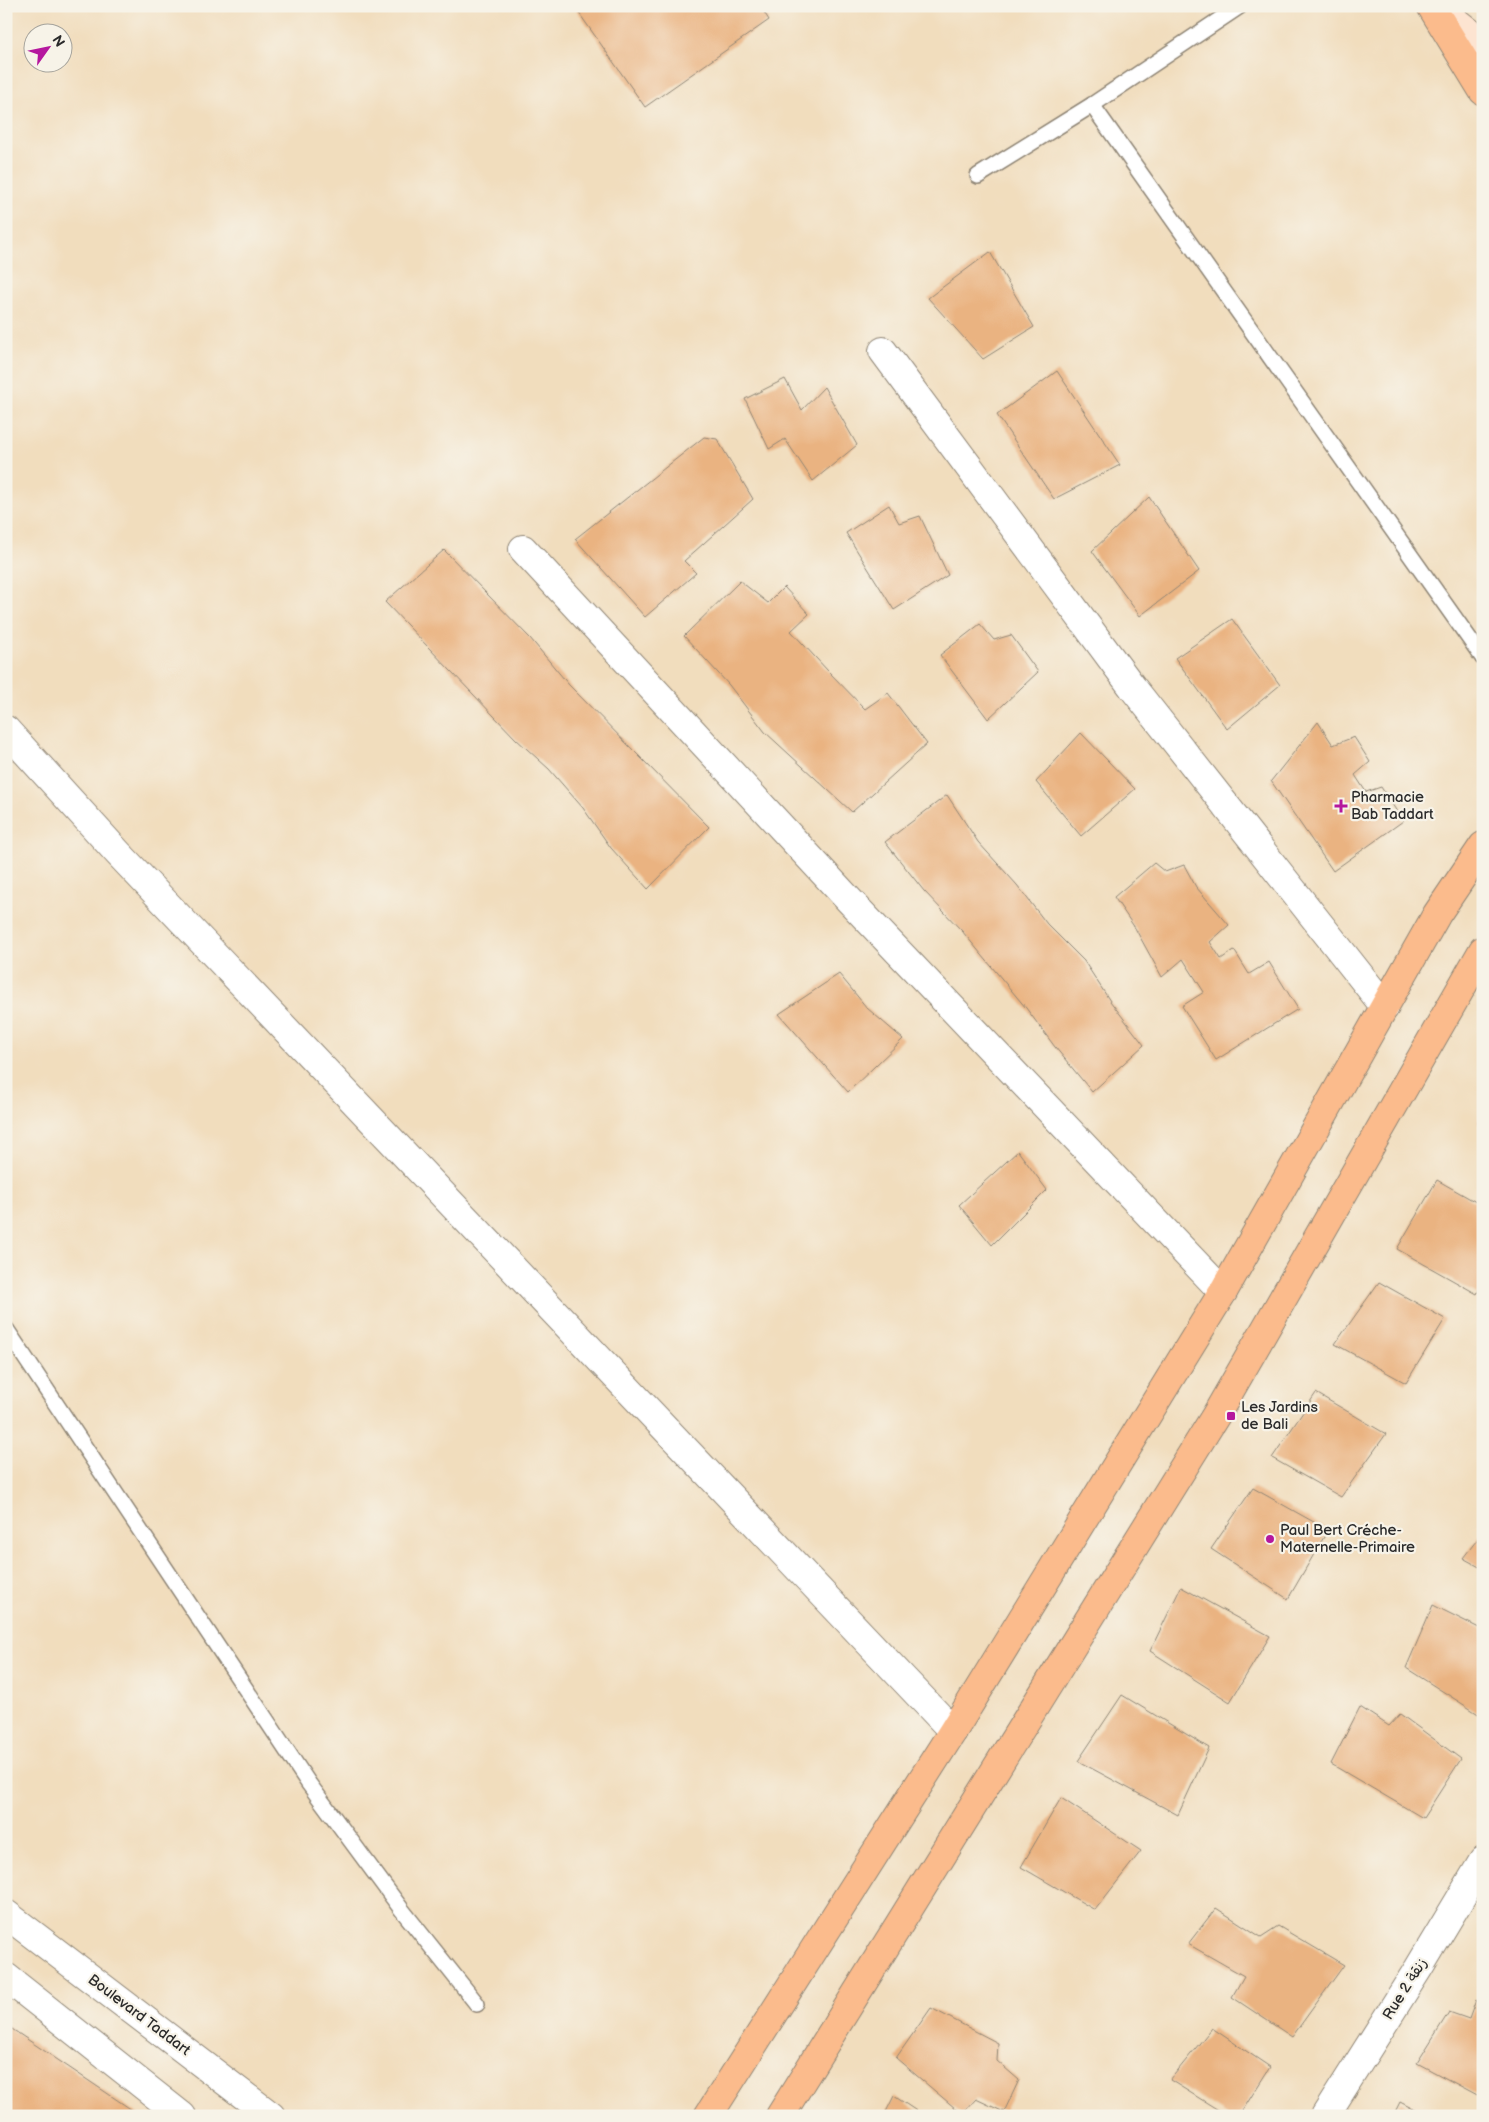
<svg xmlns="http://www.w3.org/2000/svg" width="1489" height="2122" font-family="'Balsamiq Sans','Playpen Sans Arabic',sans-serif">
<rect width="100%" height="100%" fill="#f7f3e8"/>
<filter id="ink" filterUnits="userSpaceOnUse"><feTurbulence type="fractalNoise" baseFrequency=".02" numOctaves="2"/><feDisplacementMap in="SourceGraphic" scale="10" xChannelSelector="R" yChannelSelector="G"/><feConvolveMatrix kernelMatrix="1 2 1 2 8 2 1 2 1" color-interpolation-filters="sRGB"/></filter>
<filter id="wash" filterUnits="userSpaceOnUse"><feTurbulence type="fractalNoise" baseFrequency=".0096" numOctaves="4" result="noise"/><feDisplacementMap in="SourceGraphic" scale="20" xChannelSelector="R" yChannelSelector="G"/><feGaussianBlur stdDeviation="1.12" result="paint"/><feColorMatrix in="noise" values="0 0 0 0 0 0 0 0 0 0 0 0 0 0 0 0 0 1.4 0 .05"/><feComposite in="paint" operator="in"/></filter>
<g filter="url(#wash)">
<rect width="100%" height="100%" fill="#f1ddbd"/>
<g id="blocks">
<g fill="#eab381">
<path d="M574,6h186l9,14 -124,87z"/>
<path d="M990,252l44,75 -51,32 -55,-61z"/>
<path d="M1057,371l63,94 -66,34 -57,-84z"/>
<path d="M785,379l17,31 22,-23 33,58 -44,36 -28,-42 -16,10 -24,-50z"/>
<path d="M704,437l13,2 36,60 -69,62 12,12 -51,44 -70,-78z"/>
<path d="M1149,497l50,74 -59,45 -48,-65z"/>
<path d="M889,505l10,18 21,-7 28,59 -54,35 -48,-77z"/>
<path d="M444,550l86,88 39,47 140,142 -61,62 -37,-41 -28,-40 -34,-39 -33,-30 -131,-137z"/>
<path d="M740,581l28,22 16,-16 25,27 -18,17 37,40 37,38 23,-16 39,51 -75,68 -87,-80 -36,-47 -45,-49z"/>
<path d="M1232,619l48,66 -53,44 -52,-71z"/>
<path d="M980,624l14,16 17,-5 27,37 -50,47 -48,-64z"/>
<path d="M1318,722l15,23 21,-8 16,25 -15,13 11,17 15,-5 22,34 -70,50 -62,-90z"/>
<path d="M1081,733l54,56 -54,47 -45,-54z"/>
<path d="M947,795l31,47 39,43 30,39 37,37 26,40 34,44 -52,47 -37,-45 -29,-39 -64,-77 -38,-40 -39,-49z"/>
<path d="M1154,863l11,9 19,-7 12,22 33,38 -19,17 11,17 13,-9 15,24 20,-12 29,47 -82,51 -34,-54 22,-14 -21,-33 -21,18 -27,-49 -21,-31z"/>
<path d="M839,974l28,34 36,31 -55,53 -69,-78z"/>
<path d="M1483,1113v11l-5,-2z"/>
<path d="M1018,1151l29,39 -55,55 -33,-40z"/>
<path d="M1437,1180l46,26v76l-6,12 -80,-45z"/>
<path d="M1379,1282l66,37 -39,64 -71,-39z"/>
<path d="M1316,1393l70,41 -45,63 -69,-39z"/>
<path d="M1253,1488l75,42 -40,69 -77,-50z"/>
<path d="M1483,1532v37l-20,-11z"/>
<path d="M1181,1587l89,49 -40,66 -80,-51z"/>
<path d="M1433,1605l50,25v87l-77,-49z"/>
<path d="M1122,1695l87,53 -31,67 -100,-54z"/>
<path d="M1360,1707l29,19 11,-12 61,45 -38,59 -92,-54z"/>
<path d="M1061,1798l80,53 -46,59 -74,-43z"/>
<path d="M1216,1908l45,29 17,-11 66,39 -52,72 -60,-40 12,-21 -56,-32z"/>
<path d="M1476,2000l7,4v94l-66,-35 32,-51 20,7z"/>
<path d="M931,2008l67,35 -1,18 22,19 -15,32 -28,-13 -14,15 -66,-56z"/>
<path d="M6,2025l135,91h-135z"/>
<path d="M1212,2028l58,39 -31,49h-11l-58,-36z"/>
<path d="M894,2096l30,20h-40z"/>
<path d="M1400,2102l27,14h-34z"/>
</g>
</g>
</g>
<g filter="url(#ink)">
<use href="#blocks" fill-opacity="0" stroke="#8e8474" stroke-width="1"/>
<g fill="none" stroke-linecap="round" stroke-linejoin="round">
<defs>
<g id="service">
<path d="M1092,105l391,553"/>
<path d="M978,176l114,-71 148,-99"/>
<path d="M6,1329l303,455 93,126 75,94"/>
</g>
<g id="minor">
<path d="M883,351l250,337 252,319"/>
<path d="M523,549l326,351 374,392"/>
<path d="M6,730l112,123 835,878"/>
<path d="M1325,2116l93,-147 65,-108"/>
</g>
<g id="tertiary">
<path d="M6,1914l265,202"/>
<path d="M6,1977l176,139"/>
</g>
<path id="secondary" d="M1436,6l47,37"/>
<g id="primary">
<path d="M1431,6l52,85"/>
<path d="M708,2116l245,-385 270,-439 214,-378 46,-68"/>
<path d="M780,2116l436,-701 267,-465"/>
</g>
</defs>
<use href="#service" stroke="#8e8474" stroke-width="18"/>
<use href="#minor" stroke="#8e8474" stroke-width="30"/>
<use href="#tertiary" stroke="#8e8474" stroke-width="30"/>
<use href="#secondary" stroke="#8e8474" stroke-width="30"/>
<use href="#primary" stroke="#8e8474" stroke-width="30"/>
<use href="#service" stroke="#fff" stroke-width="15"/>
<use href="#minor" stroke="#fff" stroke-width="28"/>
<use href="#tertiary" stroke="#fff" stroke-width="28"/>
<use href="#secondary" stroke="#fde4d1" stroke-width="28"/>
<use href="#primary" stroke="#fbbb8c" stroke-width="28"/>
</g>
</g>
<g fill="#b5179e" stroke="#f7f3e8" stroke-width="2">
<path d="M1338.5 798.5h5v5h5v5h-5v5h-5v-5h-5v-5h5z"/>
<rect x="1226" y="1411" width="10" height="10" rx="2.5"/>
<circle cx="1270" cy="1539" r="5"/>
</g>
<g text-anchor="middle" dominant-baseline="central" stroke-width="4.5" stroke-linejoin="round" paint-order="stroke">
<g font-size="15" fill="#2b2b2b" stroke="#f7f3e8" text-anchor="start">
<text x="1351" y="797">Pharmacie<tspan x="1351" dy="17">Bab Taddart</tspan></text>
<text x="1241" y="1407">Les Jardins<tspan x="1241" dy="17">de Bali</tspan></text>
<text x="1280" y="1530">Paul Bert Créche-<tspan x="1280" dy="17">Maternelle-Primaire</tspan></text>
</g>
<g font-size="15" fill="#2b2b2b" stroke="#f7f3e8">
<text transform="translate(1405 1989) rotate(-58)">Rue 2 زنقة</text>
<text transform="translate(139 2015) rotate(37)">Boulevard Taddart</text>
</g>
</g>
<rect width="1489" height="2122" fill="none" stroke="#f7f3e8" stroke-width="25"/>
<g transform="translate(48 48) rotate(57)"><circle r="24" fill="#f7f3e8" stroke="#a5a39c"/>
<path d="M0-4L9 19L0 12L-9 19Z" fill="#b5179e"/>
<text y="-8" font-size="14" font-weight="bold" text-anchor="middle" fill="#2b2b2b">N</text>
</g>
</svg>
